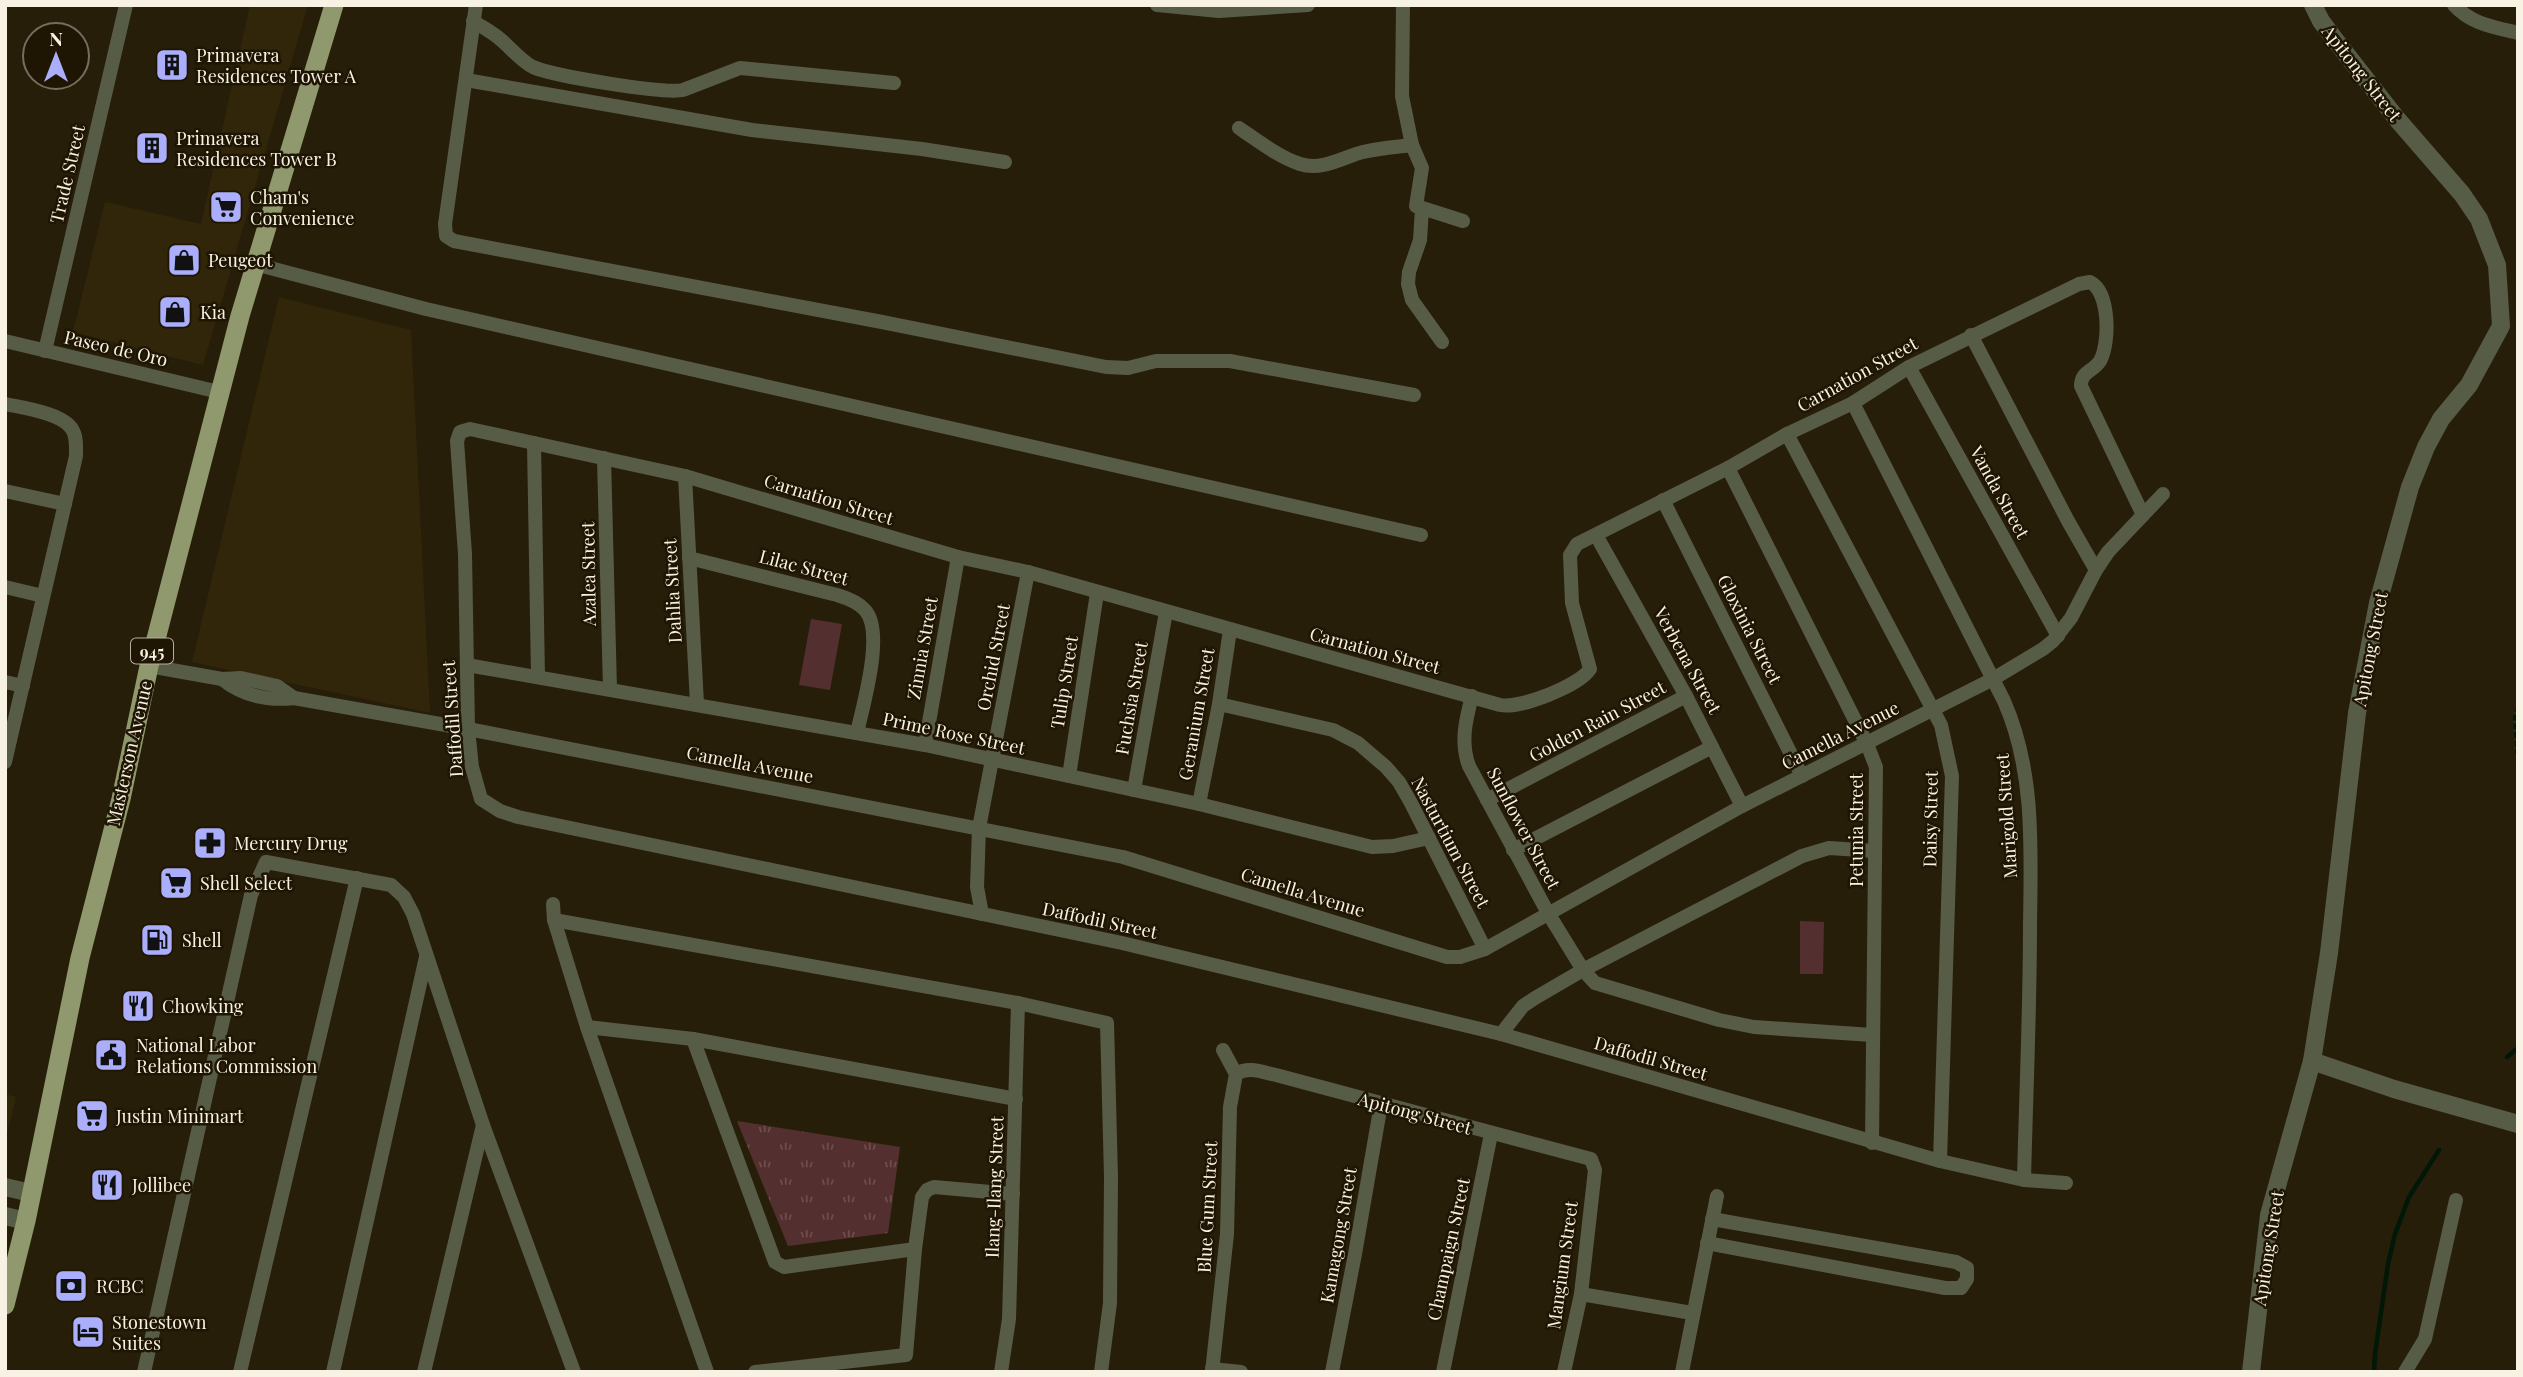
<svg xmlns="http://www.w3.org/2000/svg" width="2523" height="1377" font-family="'Playfair Display',serif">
<defs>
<pattern id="park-tufts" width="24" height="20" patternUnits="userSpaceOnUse" patternTransform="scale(1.75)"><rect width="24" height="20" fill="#542f2f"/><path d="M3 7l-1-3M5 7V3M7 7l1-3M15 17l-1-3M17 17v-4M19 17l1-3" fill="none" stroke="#6d4e4d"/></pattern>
<pattern id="water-rules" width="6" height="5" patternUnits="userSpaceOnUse" patternTransform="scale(1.75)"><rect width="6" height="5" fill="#011707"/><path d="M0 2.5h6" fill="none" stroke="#27392b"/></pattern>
</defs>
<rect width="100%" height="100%" fill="#271e09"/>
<g fill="#32260a">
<path d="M250,5h58l-105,360 -130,-33 32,-130 96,22z"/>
<path d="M279,297l132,33 19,383 -238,-51z"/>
<path d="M5,1094l11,3 -11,45z"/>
</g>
<g fill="#542f2f">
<path d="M811,619l31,5 -12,66 -31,-5z"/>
<path d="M1800,921l24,1 -1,52h-23z"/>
</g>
<path fill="url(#park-tufts)" d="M737,1121l163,26 -12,86 -100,13z"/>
<path fill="url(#water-rules)" d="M2518,702v95l-5,-81z"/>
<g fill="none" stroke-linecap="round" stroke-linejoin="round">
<g stroke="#011707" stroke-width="4.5">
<path d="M2507,1057l11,-9"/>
<path d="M2374,1372l1,-18 13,-90 7,-30 14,-37 30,-47"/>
</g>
<g stroke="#575c47" stroke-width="14">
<path d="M476,5l-31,219 1,12 8,5 428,81 224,45 22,1 28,-7h74l184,34"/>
<path d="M1157,5l62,6 89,-6"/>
<path d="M1403,5l-1,91 10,49 10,23 -6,38 47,15"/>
<path d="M2454,5c17,19 40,22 64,28"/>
<path d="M473,21c9,6 19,11 27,18 11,9 21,22 33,28 20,9 130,27 150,23l57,-22 154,15"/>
<path d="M466,80l286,50 170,19 83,13"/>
<path d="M1239,128c19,13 40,29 61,36 23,7 43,-7 63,-12 16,-4 33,-5 49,-7"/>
<path d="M1422,209l-2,31 -11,32 -1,12 4,16 30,42"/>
<path d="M255,264l171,45 995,226"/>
<path d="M1971,335l97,186 28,49"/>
<path d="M5,341l214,51"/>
<path d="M45,351l81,-346"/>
<path d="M1909,367l149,269"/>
<path d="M1853,403l151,298c31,70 27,148 26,224 0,85 -4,170 -6,255"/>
<path d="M5,404c18,4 57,9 67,25 5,8 4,18 4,27l-71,306"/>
<path d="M1787,434l154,291 11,51 -12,385"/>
<path d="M534,443l4,234"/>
<path d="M604,458l6,231"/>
<path d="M1728,468l139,276 9,23 -4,376"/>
<path d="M685,476l12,228"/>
<path d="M5,491l60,13"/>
<path d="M1663,500l139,276"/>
<path d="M1596,535l90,161 56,110"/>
<path d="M689,558l148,37c10,3 21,7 28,15 20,22 -2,95 -8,123"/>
<path d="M5,587l38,9"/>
<path d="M467,665l458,80 274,59 173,43 21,-1 36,-8"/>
<path d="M149,666l73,13 19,-1 36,8 17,12"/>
<path d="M222,679c21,17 45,22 72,19l174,31 655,128 324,100h13l25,-8 257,-143 251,-127 50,-30 10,-8 18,-23 25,-48 12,-18 55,-58"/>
<path d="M5,682l18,4"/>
<path d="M1472,696c-6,23 -12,46 -3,70l79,147 35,57 12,13 124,37 35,7 118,8"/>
<path d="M1219,704l114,26 25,13 28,24 13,15 12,21 74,146"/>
<path d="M925,745l33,-188"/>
<path d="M1069,776l28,-183"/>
<path d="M1134,790l32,-178"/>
<path d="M1487,800l199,-104"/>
<path d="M1199,804l20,-100 11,-74"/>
<path d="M1513,850l199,-103"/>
<path d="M553,904l1,16 33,107 120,345"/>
<path d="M982,914l-5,-27 2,-59 49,-256"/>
<path d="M554,920l464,83 89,20 4,154 -1,126 -9,69"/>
<path d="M587,1027l106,12 323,60"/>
<path d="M1501,1034l22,-28 12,-8 48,-28 219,-114 27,-8 46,3"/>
<path d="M693,1039l82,223 9,5 131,-18"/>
<path d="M1236,1074c12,-8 26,-2 40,1l315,84 4,11 -14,124 -17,78"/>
<path d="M2066,1183l-42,-3 -84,-19 -439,-127 -379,-91 -604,-126 -18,-6 -19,-12 -9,-32 -4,-38 -3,-175 -8,-113 3,-9 10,-3 215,47 273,81 70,15 472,133c20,4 79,-19 90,-36l-18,-66 -2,-48 7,-11 151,-76 59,-34 66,-31 56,-36 170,-83 11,-2c20,10 20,61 10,79 -7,11 -19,10 -19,25l62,129"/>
<path d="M1707,1243l238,45h16l6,-9v-11l-11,-6 -244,-43"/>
<path d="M1581,1294l111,19"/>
<path d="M1212,1369l29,3"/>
<path d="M144,1372l107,-477 15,-33 125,23 13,12 9,17 70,211 91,247"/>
<path d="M240,1372l117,-494"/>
<path d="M333,1372l93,-415"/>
<path d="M424,1372l59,-247"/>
<path d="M755,1372l151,-17 9,-106 7,-52 5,-7 7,-3 79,7"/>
<path d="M1001,1372l8,-53 9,-316"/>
<path d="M1212,1372l15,-138 3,-127 6,-33 -13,-24"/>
<path d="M1332,1372l23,-118 26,-150"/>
<path d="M1443,1372l48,-238"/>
<path d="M1682,1372l35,-176"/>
<path d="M2405,1372l20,-33 31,-139"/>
</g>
<g stroke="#575c47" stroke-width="18">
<path d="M2312,1061l82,28 124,35"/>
<path d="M5,1187l26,6"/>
<path d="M5,1216l21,5"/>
<path d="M2251,1372l18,-157 43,-154 17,-108 28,-240 21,-110 32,-116 16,-40 15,-28 28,-34 32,-59 -4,-61 -18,-46 -17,-25 -65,-75 -61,-78 -15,-20 -8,-16"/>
</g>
<path stroke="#8f996d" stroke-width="19" d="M5,1305l21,-84 54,-263 41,-159 28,-133 91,-350 94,-311"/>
</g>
<defs>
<symbol id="building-square" viewBox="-11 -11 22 22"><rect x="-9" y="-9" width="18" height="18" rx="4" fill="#abaffb" stroke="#1e1502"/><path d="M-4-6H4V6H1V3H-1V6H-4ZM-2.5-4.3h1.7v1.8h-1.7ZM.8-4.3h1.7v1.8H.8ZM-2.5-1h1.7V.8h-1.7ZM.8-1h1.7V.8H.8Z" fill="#111"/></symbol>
<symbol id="supermarket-square" viewBox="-11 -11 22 22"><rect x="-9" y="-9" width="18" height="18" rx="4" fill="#abaffb" stroke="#1e1502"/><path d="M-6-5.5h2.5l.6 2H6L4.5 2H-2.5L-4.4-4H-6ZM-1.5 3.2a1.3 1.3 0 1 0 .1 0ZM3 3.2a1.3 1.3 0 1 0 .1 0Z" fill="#111"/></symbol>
<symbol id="shop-square" viewBox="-11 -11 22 22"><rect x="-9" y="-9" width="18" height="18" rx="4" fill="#abaffb" stroke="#1e1502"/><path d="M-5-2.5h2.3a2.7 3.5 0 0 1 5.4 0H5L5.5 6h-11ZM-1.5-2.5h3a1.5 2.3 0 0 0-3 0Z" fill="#111"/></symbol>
<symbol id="pharmacy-square" viewBox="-11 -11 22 22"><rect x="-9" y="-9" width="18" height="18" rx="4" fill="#abaffb" stroke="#1e1502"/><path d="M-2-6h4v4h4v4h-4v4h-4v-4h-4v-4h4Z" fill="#111"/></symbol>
<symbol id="fuel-square" viewBox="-11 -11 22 22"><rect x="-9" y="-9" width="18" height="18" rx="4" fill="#abaffb" stroke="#1e1502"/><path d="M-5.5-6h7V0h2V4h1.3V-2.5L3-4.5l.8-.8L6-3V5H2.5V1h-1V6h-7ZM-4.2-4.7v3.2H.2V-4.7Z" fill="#111"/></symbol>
<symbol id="restaurant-square" viewBox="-11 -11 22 22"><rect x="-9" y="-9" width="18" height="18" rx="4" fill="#abaffb" stroke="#1e1502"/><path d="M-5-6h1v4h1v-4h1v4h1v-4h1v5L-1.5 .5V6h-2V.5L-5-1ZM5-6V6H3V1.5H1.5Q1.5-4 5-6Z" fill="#111"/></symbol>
<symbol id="civic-square" viewBox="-11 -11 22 22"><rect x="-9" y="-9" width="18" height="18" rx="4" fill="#abaffb" stroke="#1e1502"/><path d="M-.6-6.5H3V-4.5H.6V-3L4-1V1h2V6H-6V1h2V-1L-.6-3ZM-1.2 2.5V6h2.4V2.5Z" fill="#111"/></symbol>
<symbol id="bank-square" viewBox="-11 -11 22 22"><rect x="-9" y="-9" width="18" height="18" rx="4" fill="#abaffb" stroke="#1e1502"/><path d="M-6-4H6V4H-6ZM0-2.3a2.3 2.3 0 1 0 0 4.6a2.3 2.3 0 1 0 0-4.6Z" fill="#111"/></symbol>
<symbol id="hotel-square" viewBox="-11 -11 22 22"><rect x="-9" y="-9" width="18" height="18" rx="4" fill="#abaffb" stroke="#1e1502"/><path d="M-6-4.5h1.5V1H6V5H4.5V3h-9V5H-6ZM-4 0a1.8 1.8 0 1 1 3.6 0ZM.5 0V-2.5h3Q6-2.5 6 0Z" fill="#111"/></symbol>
</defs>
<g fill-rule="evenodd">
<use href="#building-square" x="153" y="46" width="38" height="38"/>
<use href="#building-square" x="133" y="129" width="38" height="38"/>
<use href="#supermarket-square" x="207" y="188" width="38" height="38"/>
<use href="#shop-square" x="165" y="241" width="38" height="38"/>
<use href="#shop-square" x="156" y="293" width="38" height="38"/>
<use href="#pharmacy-square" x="191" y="824" width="38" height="38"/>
<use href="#supermarket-square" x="157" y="864" width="38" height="38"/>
<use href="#fuel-square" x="138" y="921" width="38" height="38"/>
<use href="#restaurant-square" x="119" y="987" width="38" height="38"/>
<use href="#civic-square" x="92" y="1036" width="38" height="38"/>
<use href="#supermarket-square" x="73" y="1097" width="38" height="38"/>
<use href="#restaurant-square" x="88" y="1166" width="38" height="38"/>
<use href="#bank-square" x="52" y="1267" width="38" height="38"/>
<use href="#hotel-square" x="69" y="1313" width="38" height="38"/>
</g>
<g text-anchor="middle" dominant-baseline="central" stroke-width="5" stroke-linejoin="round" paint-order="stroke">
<rect fill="#1e1502" stroke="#b7b0a1" stroke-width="2" x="131" y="638.5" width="42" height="25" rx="5"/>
<g font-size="16" font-weight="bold" fill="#f8f2e5">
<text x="152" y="651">945</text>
</g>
<g font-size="18" fill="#f8f2e5" stroke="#1e1502" text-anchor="start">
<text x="196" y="55">Primavera<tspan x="196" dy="21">Residences Tower A</tspan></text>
<text x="176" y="138">Primavera<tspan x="176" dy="21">Residences Tower B</tspan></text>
<text x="250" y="197">Cham's<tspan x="250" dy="21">Convenience</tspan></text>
<text x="208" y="260">Peugeot</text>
<text x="200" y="312">Kia</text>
<text x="234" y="843">Mercury Drug</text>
<text x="200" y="883">Shell Select</text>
<text x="182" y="940">Shell</text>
<text x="162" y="1006">Chowking</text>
<text x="136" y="1045">National Labor<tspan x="136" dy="21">Relations Commission</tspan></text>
<text x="116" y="1116">Justin Minimart</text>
<text x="132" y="1185">Jollibee</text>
<text x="96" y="1286">RCBC</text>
<text x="112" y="1322">Stonestown<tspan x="112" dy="21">Suites</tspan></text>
</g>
<g font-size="18" fill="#f8f2e5" stroke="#1e1502">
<text transform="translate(2362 73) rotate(52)">Apitong Street</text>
<text transform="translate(67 174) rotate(-77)">Trade Street</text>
<text transform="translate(116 348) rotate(13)">Paseo de Oro</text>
<text transform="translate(1857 374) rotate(-29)">Carnation Street</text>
<text transform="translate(2000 492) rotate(61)">Vanda Street</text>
<text transform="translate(829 499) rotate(17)">Carnation Street</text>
<text transform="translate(804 567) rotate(15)">Lilac Street</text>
<text transform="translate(588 574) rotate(-91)">Azalea Street</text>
<text transform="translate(672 591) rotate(-93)">Dahlia Street</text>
<text transform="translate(1750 629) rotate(63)">Gloxinia Street</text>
<text transform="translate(922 648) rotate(-80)">Zinnia Street</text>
<text transform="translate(2370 649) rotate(-79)">Apitong Street</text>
<text transform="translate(1375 650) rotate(15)">Carnation Street</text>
<text transform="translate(993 657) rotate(-79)">Orchid Street</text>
<text transform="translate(1688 660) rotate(61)">Verbena Street</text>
<text transform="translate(1064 682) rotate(-81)">Tulip Street</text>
<text transform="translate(1131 698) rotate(-80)">Fuchsia Street</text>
<text transform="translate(1196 714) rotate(-80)">Geranium Street</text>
<text transform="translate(452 719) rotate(-94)">Daffodil Street</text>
<text transform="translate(1597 721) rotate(-28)">Golden Rain Street</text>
<text transform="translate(954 733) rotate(12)">Prime Rose Street</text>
<text transform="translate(1840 735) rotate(-27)">Camella Avenue</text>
<text transform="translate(129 753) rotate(-77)">Masterson Avenue</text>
<text transform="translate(750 764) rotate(11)">Camella Avenue</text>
<text transform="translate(2006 816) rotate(-94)">Marigold Street</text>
<text transform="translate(1930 819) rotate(-89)">Daisy Street</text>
<text transform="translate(1524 828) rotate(62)">Sunflower Street</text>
<text transform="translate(1856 830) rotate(-90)">Petunia Street</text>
<text transform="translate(1451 842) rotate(62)">Nasturtium Street</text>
<text transform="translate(1303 892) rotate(17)">Camella Avenue</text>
<text transform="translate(1100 920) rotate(12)">Daffodil Street</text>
<text transform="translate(1651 1058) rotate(16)">Daffodil Street</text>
<text transform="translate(1415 1113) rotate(15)">Apitong Street</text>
<text transform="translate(994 1187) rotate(-88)">Ilang-Ilang Street</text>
<text transform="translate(1207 1207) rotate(-87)">Blue Gum Street</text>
<text transform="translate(1338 1235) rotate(-80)">Kamagong Street</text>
<text transform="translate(2268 1248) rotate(-81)">Apitong Street</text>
<text transform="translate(1448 1249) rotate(-78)">Champaign Street</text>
<text transform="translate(1562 1265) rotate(-82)">Mangium Street</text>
</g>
</g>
<rect width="2523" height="1377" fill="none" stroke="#f8f2e5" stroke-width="14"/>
<g transform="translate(56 56)"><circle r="33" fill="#1e1502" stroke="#756d5d" stroke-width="2"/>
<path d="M0-5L12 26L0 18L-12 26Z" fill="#abaffb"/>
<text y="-10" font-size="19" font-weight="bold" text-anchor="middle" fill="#f8f2e5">N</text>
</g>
</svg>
